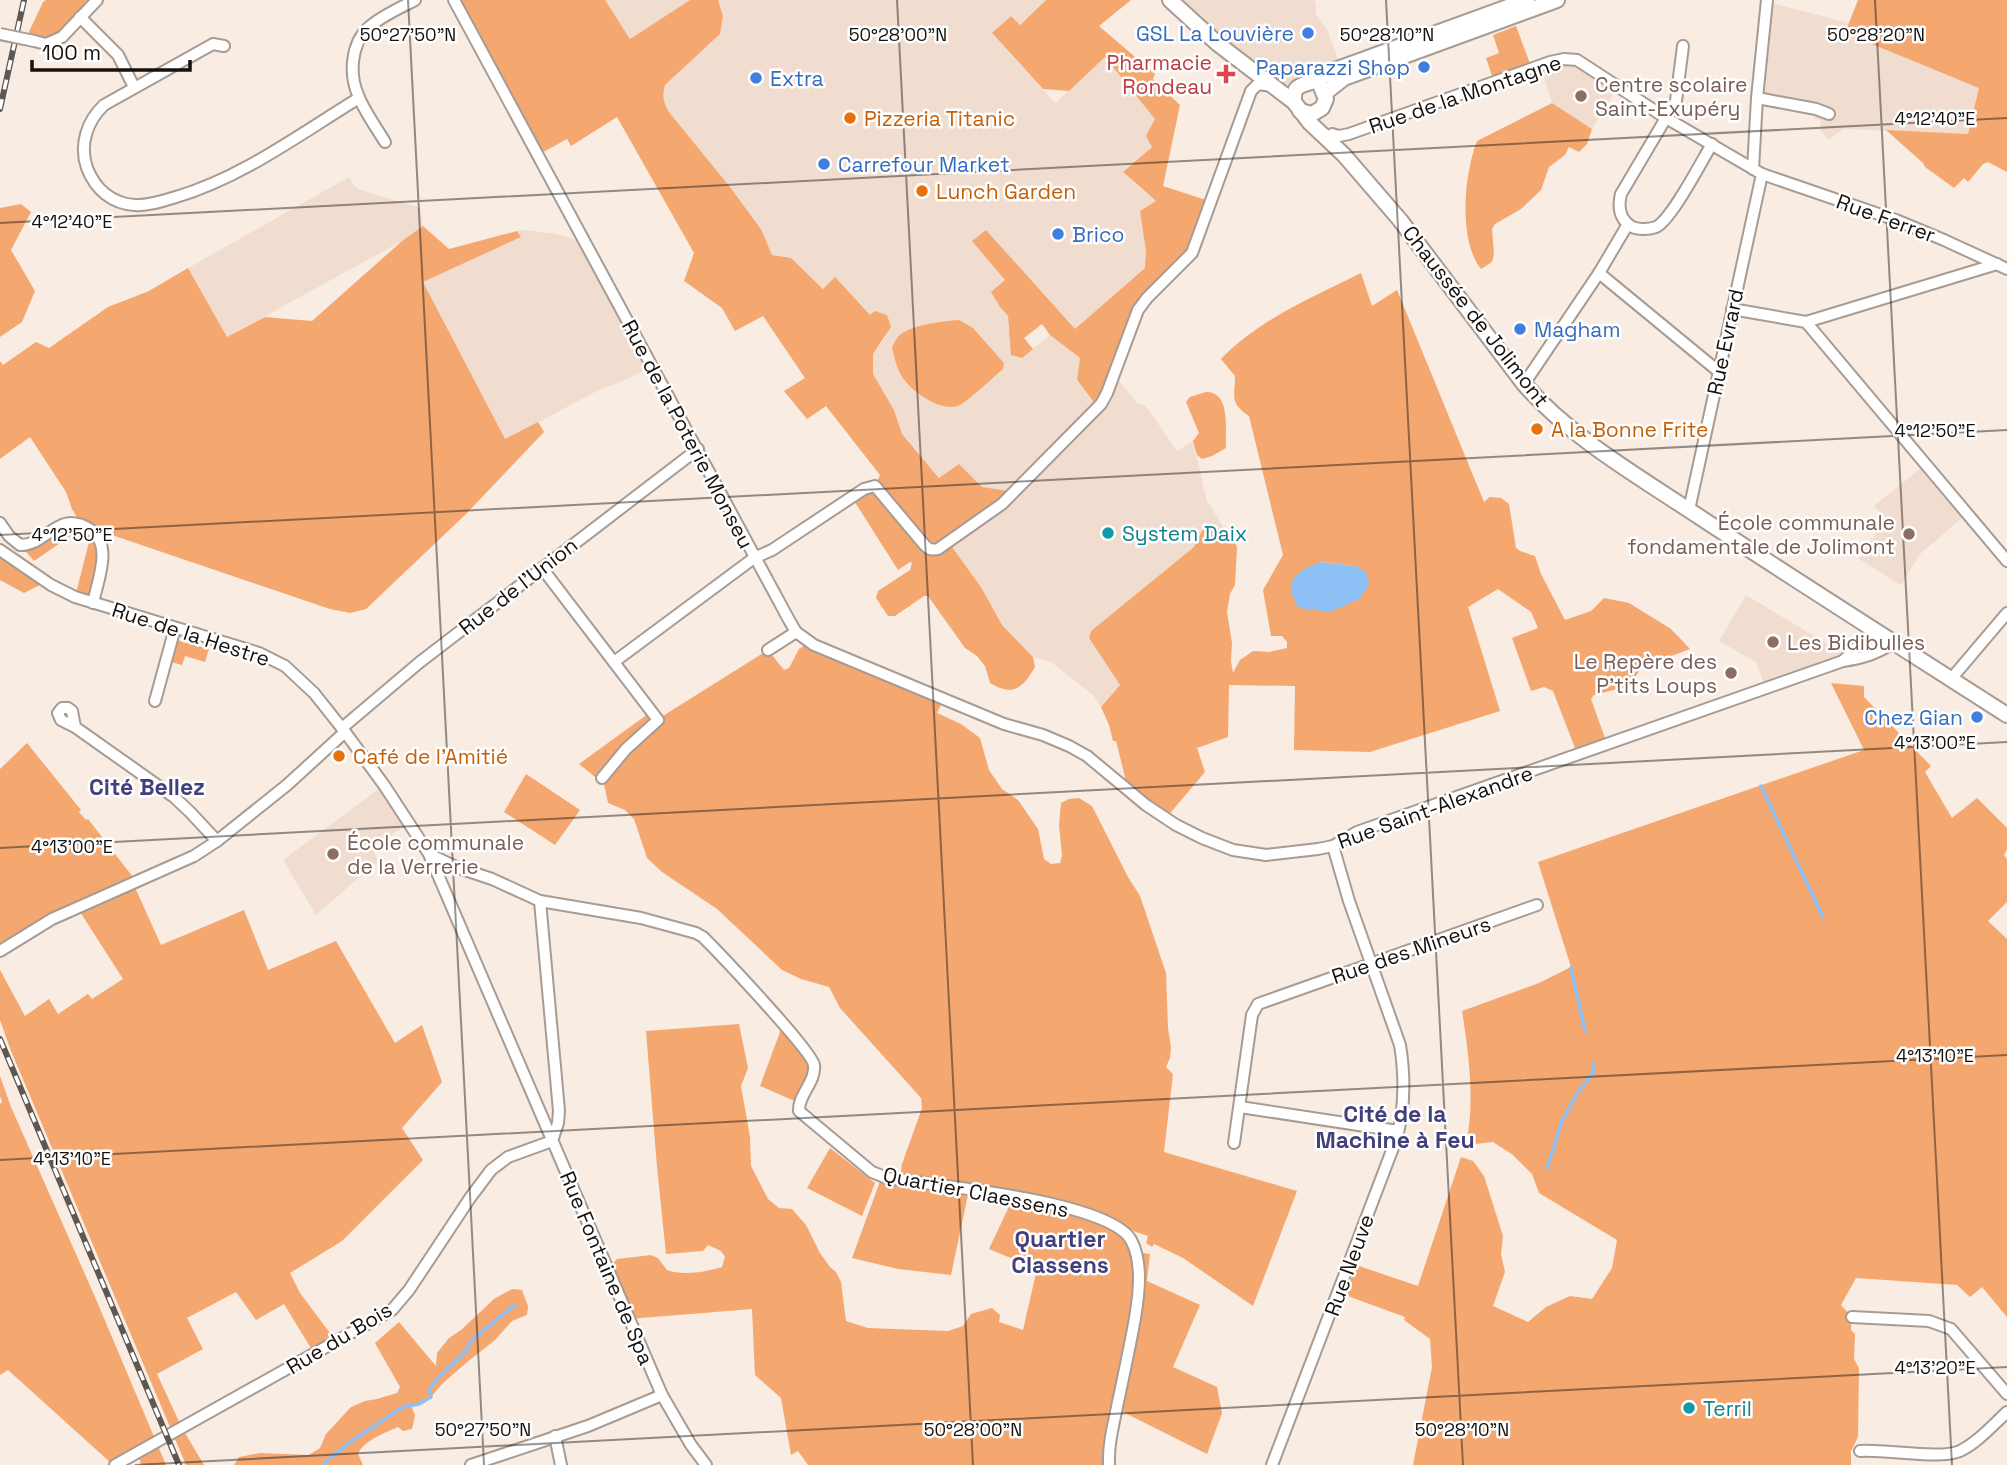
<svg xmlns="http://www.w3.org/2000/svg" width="2007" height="1465" font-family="'Space Grotesk',sans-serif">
<rect width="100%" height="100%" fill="#f9ece3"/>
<g fill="#f1ddd0">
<path d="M605,0h85l-60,39z"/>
<path d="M718,0h328l-27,25 -8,-9 -19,17 63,70 50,-46 51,62 -4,27 -29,26 22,21 11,8 -16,10 6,41v15l-71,63 -89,-100 19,50 -5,27 8,9v12l14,29 28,-22 30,23 -3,23 20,27 17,-33 24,29 7,1 32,46 16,-10 14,60 20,31 -14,-7 -9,2 -10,20 -103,84 -2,7 31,47 -19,22 -7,-11 -43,-34 -18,-5 -31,-32 -21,-38 -29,-40 -13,8 -1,-6 44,-62 -23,-23 -19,14 -38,-44 -8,-24 -21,-36v-20l14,-19 -52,-57 -12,11 -32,-31 -19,-3 -11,-27 -31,-41 -63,-76 -5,-16 3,-10 55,-51 3,-18z"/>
<path d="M1170,0h144l2,3v11l11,15 12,33 -39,23 -13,-1 -15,-5z"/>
<path d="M1767,2l82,21 -3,10 134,55 -11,46 -125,-5 -16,11 -8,-11 1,-8 -7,-3 2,-8 -59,-12z"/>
<path d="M1564,62l17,5 35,23 -24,39 -40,-26 -11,-35z"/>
<path d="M349,177l5,9 10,5 56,17 3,18 -21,15 -175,96 -39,-69z"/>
<path d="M525,230l31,4 20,6 7,-3 70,129 -28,14 -32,13 -88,47 -82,-158 98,-45 -4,-6z"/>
<path d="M1920,469l42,49 -42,36 -19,31 -42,-26 27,-41 -12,-12z"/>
<path d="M1746,595l98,59 -1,7 -77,28 -10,-27 -37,-21z"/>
<path d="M384,785l25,38 -37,25 6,13 -62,54 -33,-55z"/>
</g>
<g fill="#f5a770" fill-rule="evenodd">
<path d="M46,0h41c-8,9 -25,33 -37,37 -7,2 -15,-1 -22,-3l15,-32z"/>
<path d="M454,0h151l25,39 60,-39h28l5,16 -3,18 -55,51c-3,10 -2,16 3,26l62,76 31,42 11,26 19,3 32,31 12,-12 35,38 5,-4 12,4 4,12 -18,27v20l21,36 8,24 37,44 20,-14 23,23 32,5 -76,58 1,5 13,-8 29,40 21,38 31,32 2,10c-12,21 -22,30 -45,16l-5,-17 -8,-10 -12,-8 -37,-52h-4l-29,20h-7l-12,-18 2,-7 32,-21 2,-7 -2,-1 -12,8 -47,-74 24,-10 5,-11 -54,-69 -19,13 -23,-28 21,-13 -42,-62 -28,15 -13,-23 -38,-27 10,-28 -77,-136 -46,29 -4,-7 -29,16z"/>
<path d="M1046,0h85l-32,26 56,48 -2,5 27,26 -17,81 49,16 -20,51 -45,45 -40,95 -12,11 -18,-24 3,-22 -30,-23 -8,-11 -18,14 9,11 -11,9 -11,-3 -3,-39 -8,-9 -9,-15 14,-12 -33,-39 14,-11 89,99 70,-61 1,-16 -6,-41 16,-10 -33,-29 29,-25 -6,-11 9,-17 -50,-62 -36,34 -26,-2 -51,-56 19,-17 9,9z"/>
<path d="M1858,0h149v172l-19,-10 -5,2 -15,18 -4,-4 -10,10 -29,-21 -2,-4 -37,-33 82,4 11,-46 -134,-55z"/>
<path d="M1516,26l16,43 -38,13 -8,-24 13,-5 -6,-18z"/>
<path d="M1552,103l40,26 -5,15 -8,8 -10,-5 -4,8 -16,12 -8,23 -20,19 -26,15 -3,5 2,25 -2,8 -11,7c-23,-29 -17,-95 -4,-128z"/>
<path d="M21,204l10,8 -20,38 24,41 -13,31 -22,15v-129z"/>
<path d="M423,226l26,23 68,-18 4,6 -98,45 82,157 33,-17 6,10 -79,83 -99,94 -16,4 -20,-4 -224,-76 -9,2 4,6 -8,62 -18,-6 14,-55 -17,-7 -38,26 -14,-16 41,-19 20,-2 -9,-15 -6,-17 -36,-55 -30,22v-98l3,4 33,-23 13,6 59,-41 41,-16 39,-23 39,69 38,-20 47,4 90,-80z"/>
<path d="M1361,273l11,33 25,-16 87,212 6,-5 11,1 8,6 7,44c6,5 12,5 19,8l6,18 24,46 26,-9 13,-13 25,5 42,26 19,20 -48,18 -11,16 -6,4 -31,8 -3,4 14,39 -30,10 -22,-57 -9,-4 -13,4 -19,-53 26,-10 -7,-16 -33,-23 -30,18 32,104 -130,41 -76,-2 1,-64 -66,-1 -1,52 -31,11 8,24 -39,46 -39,-33 -11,-44h-3l-4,-16 -8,-18 19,-22 -31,-47 2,-7 103,-84 10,-20 9,-2 21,13 3,10 -2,37 -5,9 -3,18 5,31 -1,18 2,12 7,-13 13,-9 16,1 18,-4v-6l-5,-6h-11l-8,-46 20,-35 -34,-139c-20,-14 -14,-18 -14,-40l-14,-17c39,-40 90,-61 140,-86zM1320,562l36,4 3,33 -14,6z"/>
<path d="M959,320l14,8 31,35 -1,6c-12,10 -30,28 -43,36 -16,8 -43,-10 -53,-22 -9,-9 -12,-23 -15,-35 1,-3 3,-7 5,-10 10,-13 47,-17 62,-18z"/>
<path d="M1206,392c25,-1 19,38 20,56l-14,8 -10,3 -5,-4 -4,-14 6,-8 -13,-31 4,-5z"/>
<path d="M0,550l46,32 -22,11 -24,-13z"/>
<path d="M177,640l32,9 -4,13 -20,-6 -3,9 -11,-3z"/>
<path d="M809,642l135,56 -7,15 24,11 19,14 9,32 13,19 16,11 20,29 6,30 7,5 9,-1 2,-8 -3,-30 2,-22 8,-4 10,-1 13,8 36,71 12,19 26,77 2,55 3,20 -1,10 -4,9 7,7 -9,78 133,39 -44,115 -70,-48 -29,-14 -2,3 -6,-4 2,-7 -27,-9 16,29 6,-3 7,1 -3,27 53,24 -27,62 44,20 5,26 -15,41 -90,-45 -8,56h-301l-10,-14 -7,4 -10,-57 -26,-23 -3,-66 -123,10 -17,-54 5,-6 34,-4 7,3 9,12c15,6 39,2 55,-3l3,-10 -4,-6 -13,-6 -5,6 -37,3 -9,-87 -11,-136 93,-7 9,44 -7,18 9,51 1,29 17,33 11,9 13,1 14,16 14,28 10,14 6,5 5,10 5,39 22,7 80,3 15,-5 8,-12 21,-6 8,7 -1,7 24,8 14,-61 -48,-20 25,-53 -45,-6 -18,85 -53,-6 -46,-11 30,-82 22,1 -3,-6 1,-7 20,-56 -1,-10 -81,-90 -11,-21 -28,-8 -19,-9 -65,-61 -55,-37 -15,-14 -13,-39 -9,-9 -17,-7 -5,-24 -3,2 -21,-17 73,-53 6,8 110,-69 16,20 5,-2 10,-19z"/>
<path d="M1831,683l33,3v11l67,69 -6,6 27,46 25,-20 30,30v21l-3,6 3,4v43l-19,19 19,18v378l-25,-30 -12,10 -13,-12 -101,-7 -15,27 11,12 -1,13 4,4 -1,25 5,9 -1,69 -7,14v14h-438l19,-98 -2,-28 -26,-19 1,-3 -60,-22 11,-30 62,21 43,-129 12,4 11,15 19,60 -2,18 4,18 -12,34 35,16 18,-15 24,-11 22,3 20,-31 5,-28 -78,-47 -7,-19 -19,-19 -20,-13 -27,3c9,-43 3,-90 -4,-134l77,-28 32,-16 -33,-105 326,-112z"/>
<path d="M27,743l54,67 -2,2 7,8 2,-1 48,62 -3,2 28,62 83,-35 24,60 68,-29 59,102 27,-18 20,57 -40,46 21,32 -81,81 -52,32 10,20 33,44 -21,13 -28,-46 -28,16 -20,-28 -49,26 16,31 -46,25 25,54 22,37h-18l-175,-414 -11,-31v-50l25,46 24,-17 9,15 30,-20 4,5 31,-20 -46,-72 -77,44v-182z"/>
<path d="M526,774l54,36 -25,35 -51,-33z"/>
<path d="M783,1024l30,37 -14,42 -39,-17z"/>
<path d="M0,1076l11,31 84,190 71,168h-25l-2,-9 -28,7 -103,-93 -8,5v-271l2,-2 -2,-6z"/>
<path d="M830,1148l45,35 -13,33 -55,-28z"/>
<path d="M512,1289l10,1 6,16 -1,9 -15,6 -17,19 -29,23 -24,21 -11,13 -12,7 -8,1 4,11 -3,13 -9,2 -5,-4c-13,6 -34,13 -40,27l5,11h-129l5,-8 21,-4 49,2 11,-7 6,-14 25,-27 14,-6 12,-2 20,-6 3,-6 -25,-44 24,-21 37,44 1,-13 12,-15 12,-8 33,-31z"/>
</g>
<path fill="#8dc1f6" d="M1320,562l36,4 10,6 3,13 -10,14 -29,13 -31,-4c-17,-27 -4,-36 21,-46z"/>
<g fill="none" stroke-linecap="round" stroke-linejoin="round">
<g stroke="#8dc1f6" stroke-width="3.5">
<path d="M1761,786l62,131"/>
<path d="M1571,968l14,63"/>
<path d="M1547,1168l15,-47 16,-29 15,-19v-10"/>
<path d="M323,1465c8,-10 18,-14 27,-23l53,-35 16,-3 12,-7 -1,-9 8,-10 26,-25 9,-14 42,-34"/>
</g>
<defs>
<g id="minor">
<path d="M454,0l335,620 7,12 18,13 190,79 39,11 26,11 18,10 59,49 30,20 26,13 31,12 33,5 52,-6 15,-3 24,-14 486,-171c19,-3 34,-7 50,-18"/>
<path d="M80,17l38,38 16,32"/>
<path d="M34,41l12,3 16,-7 35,-37"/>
<path d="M224,46l-11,-2 -109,61c-17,16 -25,40 -17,63 8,21 25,36 48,37 13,1 28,-4 41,-8 67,-20 124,-63 183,-99"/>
<path d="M1683,46l-7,55 -55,93c-3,12 -2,23 8,31 6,5 19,5 27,2 16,-8 45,-65 56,-83"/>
<path d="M1757,98l59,11 13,5"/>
<path d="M1332,134l7,2 10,-2 201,-72 14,-3 13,1 89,58 96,56 134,46 48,20 63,29"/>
<path d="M385,142c-9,-15 -21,-31 -27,-47 -9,-21 -7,-51 10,-67 13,-12 32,-20 47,-28"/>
<path d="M1753,169l4,-71 10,-98"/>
<path d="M1599,273l119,98"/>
<path d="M1732,309l74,13 201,239"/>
<path d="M1806,322l191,-58"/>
<path d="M1524,384l75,-111 29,-49"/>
<path d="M1689,510l73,-336"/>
<path d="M0,523l9,13 11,9c17,0 25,-12 40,-19 8,-4 18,-4 26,1 29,14 12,52 7,76"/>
<path d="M0,550l51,35 24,12 184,56 26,13 29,27 31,39 39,53 45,69 233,541 29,50 15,20"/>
<path d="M542,568l116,152 -32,29 -24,29"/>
<path d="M768,650l28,-18"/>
<path d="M1844,660l30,-30"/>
<path d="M614,662l140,-104 18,-8 92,-61 11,-3 47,56c5,6 8,9 16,7l64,-45 99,-100 6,-11 31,-83 9,-12 45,-45 59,-162 7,-7 14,2"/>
<path d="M1951,679l56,-66"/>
<path d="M155,701l20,-73"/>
<path d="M75,727l-3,-16 -4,-3h-6l-4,5 3,7 14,7 99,70 16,15 27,29"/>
<path d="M342,728l78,-66 278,-213"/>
<path d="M429,854l27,13 36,12 48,22 101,17 55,15 7,4c16,16 109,114 111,128 2,17 -16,30 -15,46l73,61 15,6c47,7 222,23 244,62 12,22 8,54 4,78 -5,28 -11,56 -17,84 -4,21 -10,41 -9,63"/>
<path d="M540,901l19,210 -1,12 -6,18"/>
<path d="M0,951l52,-32 142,-63 23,-15 70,-56 58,-53"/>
<path d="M1240,1107l158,24"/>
<path d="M1234,1143l18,-128 6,-11 279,-99"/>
<path d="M1852,1317l77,4 22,8 56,65"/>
<path d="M555,1436l6,29"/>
<path d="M1860,1451c25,-2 81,9 100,0 17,-8 33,-26 47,-39"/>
<path d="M115,1465l277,-155 17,-20 61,-92 21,-28 17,-13 44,-16"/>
<path d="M471,1465l117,-39 74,-31"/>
<path d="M1272,1465l124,-325c9,-31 9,-64 4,-95l-51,-144 -16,-55"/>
</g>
<g id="major">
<path d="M1170,0l48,44 76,58 16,21 34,32 56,65 124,164c47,54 114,92 174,132 102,67 206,133 309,199"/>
<path d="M1325,93l19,-15 213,-78"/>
<path d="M1294,102c-1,-15 4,-16 17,-20 7,-2 15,-7 21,-11l195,-71"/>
<path d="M1300,111l12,3 10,-6 4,-9 -5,-12"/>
</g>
</defs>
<use href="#minor" stroke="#a79b93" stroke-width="14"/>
<use href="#major" stroke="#a79b93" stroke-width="18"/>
<use href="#minor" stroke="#fff" stroke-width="10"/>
<use href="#major" stroke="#fff" stroke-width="14"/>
<defs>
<g id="rail">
<path d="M0,109l24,-109"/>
<path d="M0,1039l179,426"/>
</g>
</defs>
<use href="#rail" stroke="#5e5752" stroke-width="6"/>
<use href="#rail" stroke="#fff" stroke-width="3.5" stroke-dasharray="10" stroke-linecap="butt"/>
<defs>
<path id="minor-bridge" d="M0,34l34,7"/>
</defs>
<use href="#minor-bridge" stroke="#a79b93" stroke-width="14" stroke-linecap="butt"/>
<use href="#minor-bridge" stroke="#fff" stroke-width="10"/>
</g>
<path fill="none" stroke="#15110e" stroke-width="2" stroke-opacity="0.45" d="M408,0l76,1465M897,0l76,1465M1386,0l77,1465M1875,0l77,1465M0,223l2007,-105M0,535l2007,-105M0,848l2007,-106M0,1160l2007,-105M135,1465l1872,-98"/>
<g fill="#3f7fe0" stroke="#fff" stroke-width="2.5">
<circle cx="1308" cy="33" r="7"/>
<circle cx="1424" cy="67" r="7"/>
<circle cx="756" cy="78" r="7"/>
<circle cx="824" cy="164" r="7"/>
<circle cx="1058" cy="234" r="7"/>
<circle cx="1520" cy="329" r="7"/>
<circle cx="1977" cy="717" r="7"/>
</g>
<path fill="#e0444e" stroke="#fff" stroke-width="2.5" d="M1222.5 63.5h7v7h7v7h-7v7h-7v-7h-7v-7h7z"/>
<g fill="#8d6e63" stroke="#fff" stroke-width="2.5">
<circle cx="1581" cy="96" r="7"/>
<circle cx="1909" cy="534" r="7"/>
<circle cx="1773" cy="642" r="7"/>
<circle cx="1731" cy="673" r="7"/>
<circle cx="333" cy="854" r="7"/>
</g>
<g fill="#e8710a" stroke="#fff" stroke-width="2.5">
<circle cx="850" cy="118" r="7"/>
<circle cx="922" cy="191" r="7"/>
<circle cx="1537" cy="429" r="7"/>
<circle cx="339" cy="756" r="7"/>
</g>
<g fill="#0f9aa8" stroke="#fff" stroke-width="2.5">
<circle cx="1108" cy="533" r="7"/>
<circle cx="1689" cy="1408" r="7"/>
</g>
<g text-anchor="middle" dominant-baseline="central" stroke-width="5" stroke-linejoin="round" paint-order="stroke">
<g font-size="21" fill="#366cbe" stroke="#fff" text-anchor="start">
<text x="1294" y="33" text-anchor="end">GSL La Louvière</text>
<text x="1410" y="67" text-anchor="end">Paparazzi Shop</text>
<text x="770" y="78">Extra</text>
<text x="838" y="164">Carrefour Market</text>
<text x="1072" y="234">Brico</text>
<text x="1534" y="329">Magham</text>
<text x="1963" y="717" text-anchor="end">Chez Gian</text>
</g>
<g font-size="21" fill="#be3a42" stroke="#fff" text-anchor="end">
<text x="1212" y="62">Pharmacie<tspan x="1212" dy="24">Rondeau</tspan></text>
</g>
<g font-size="21" fill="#785e54" stroke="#fff" text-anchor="start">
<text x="1595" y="84">Centre scolaire<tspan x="1595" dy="24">Saint-Exupéry</tspan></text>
<text x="1895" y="522" text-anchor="end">École communale<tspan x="1895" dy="24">fondamentale de Jolimont</tspan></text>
<text x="1787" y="642">Les Bidibulles</text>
<text x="1717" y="661" text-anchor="end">Le Repère des<tspan x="1717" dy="24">P'tits Loups</tspan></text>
<text x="347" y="842">École communale<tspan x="347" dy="24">de la Verrerie</tspan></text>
</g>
<g font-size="21" fill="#15110e" stroke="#fff">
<text transform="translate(1465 94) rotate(-19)">Rue de la Montagne</text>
<text transform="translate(1886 218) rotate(20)">Rue Ferrer</text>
<text transform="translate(1476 316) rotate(52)">Chaussée de Jolimont</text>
<text transform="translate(1725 342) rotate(-78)">Rue Evrard</text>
<text transform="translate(688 434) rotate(62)">Rue de la Poterie Monseu</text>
<text transform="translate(518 586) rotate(-38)">Rue de l'Union</text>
<text transform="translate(191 634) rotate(18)">Rue de la Hestre</text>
<text transform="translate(1435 807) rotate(-20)">Rue Saint-Alexandre</text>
<text transform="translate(1411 950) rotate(-19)">Rue des Mineurs</text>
<text transform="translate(976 1192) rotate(11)">Quartier Claessens</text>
<text transform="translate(1349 1265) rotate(-70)">Rue Neuve</text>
<text transform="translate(607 1268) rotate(67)">Rue Fontaine de Spa</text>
<text transform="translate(339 1338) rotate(-31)">Rue du Bois</text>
</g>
<g font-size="21" fill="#c56008" stroke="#fff" text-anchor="start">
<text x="864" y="118">Pizzeria Titanic</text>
<text x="936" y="191">Lunch Garden</text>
<text x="1551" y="429">A la Bonne Frite</text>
<text x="353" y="756">Café de l'Amitié</text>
</g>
<g font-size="21" fill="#0d838f" stroke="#fff" text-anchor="start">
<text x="1122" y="533">System Daix</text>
<text x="1703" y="1408">Terril</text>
</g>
<g font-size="23" font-weight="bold" fill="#413f7c" stroke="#fff">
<text x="147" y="787">Cité Bellez</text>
<text x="1395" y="1114">Cité de la<tspan x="1395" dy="26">Machine à Feu</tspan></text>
<text x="1060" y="1239">Quartier<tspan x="1060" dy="26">Classens</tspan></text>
</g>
</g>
<g font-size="18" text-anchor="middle" fill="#15110e" stroke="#fff" stroke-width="5" stroke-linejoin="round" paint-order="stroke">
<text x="408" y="41">50°27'50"N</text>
<text x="898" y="41">50°28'00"N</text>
<text x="1387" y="41">50°28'10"N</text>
<text x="1876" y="41">50°28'20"N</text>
<text x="1935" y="125">4°12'40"E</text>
<text x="72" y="228">4°12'40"E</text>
<text x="1935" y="437">4°12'50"E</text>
<text x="72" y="541">4°12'50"E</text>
<text x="1935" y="749">4°13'00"E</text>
<text x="72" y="853">4°13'00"E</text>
<text x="1935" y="1062">4°13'10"E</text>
<text x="72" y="1165">4°13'10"E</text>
<text x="1935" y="1374">4°13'20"E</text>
<text x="483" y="1436">50°27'50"N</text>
<text x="973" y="1436">50°28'00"N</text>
<text x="1462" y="1436">50°28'10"N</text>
</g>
<path d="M32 60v10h158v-10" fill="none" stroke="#15110e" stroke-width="3.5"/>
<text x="42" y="60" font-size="21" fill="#15110e" stroke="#ffffff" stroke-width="5" paint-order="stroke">100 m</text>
</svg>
